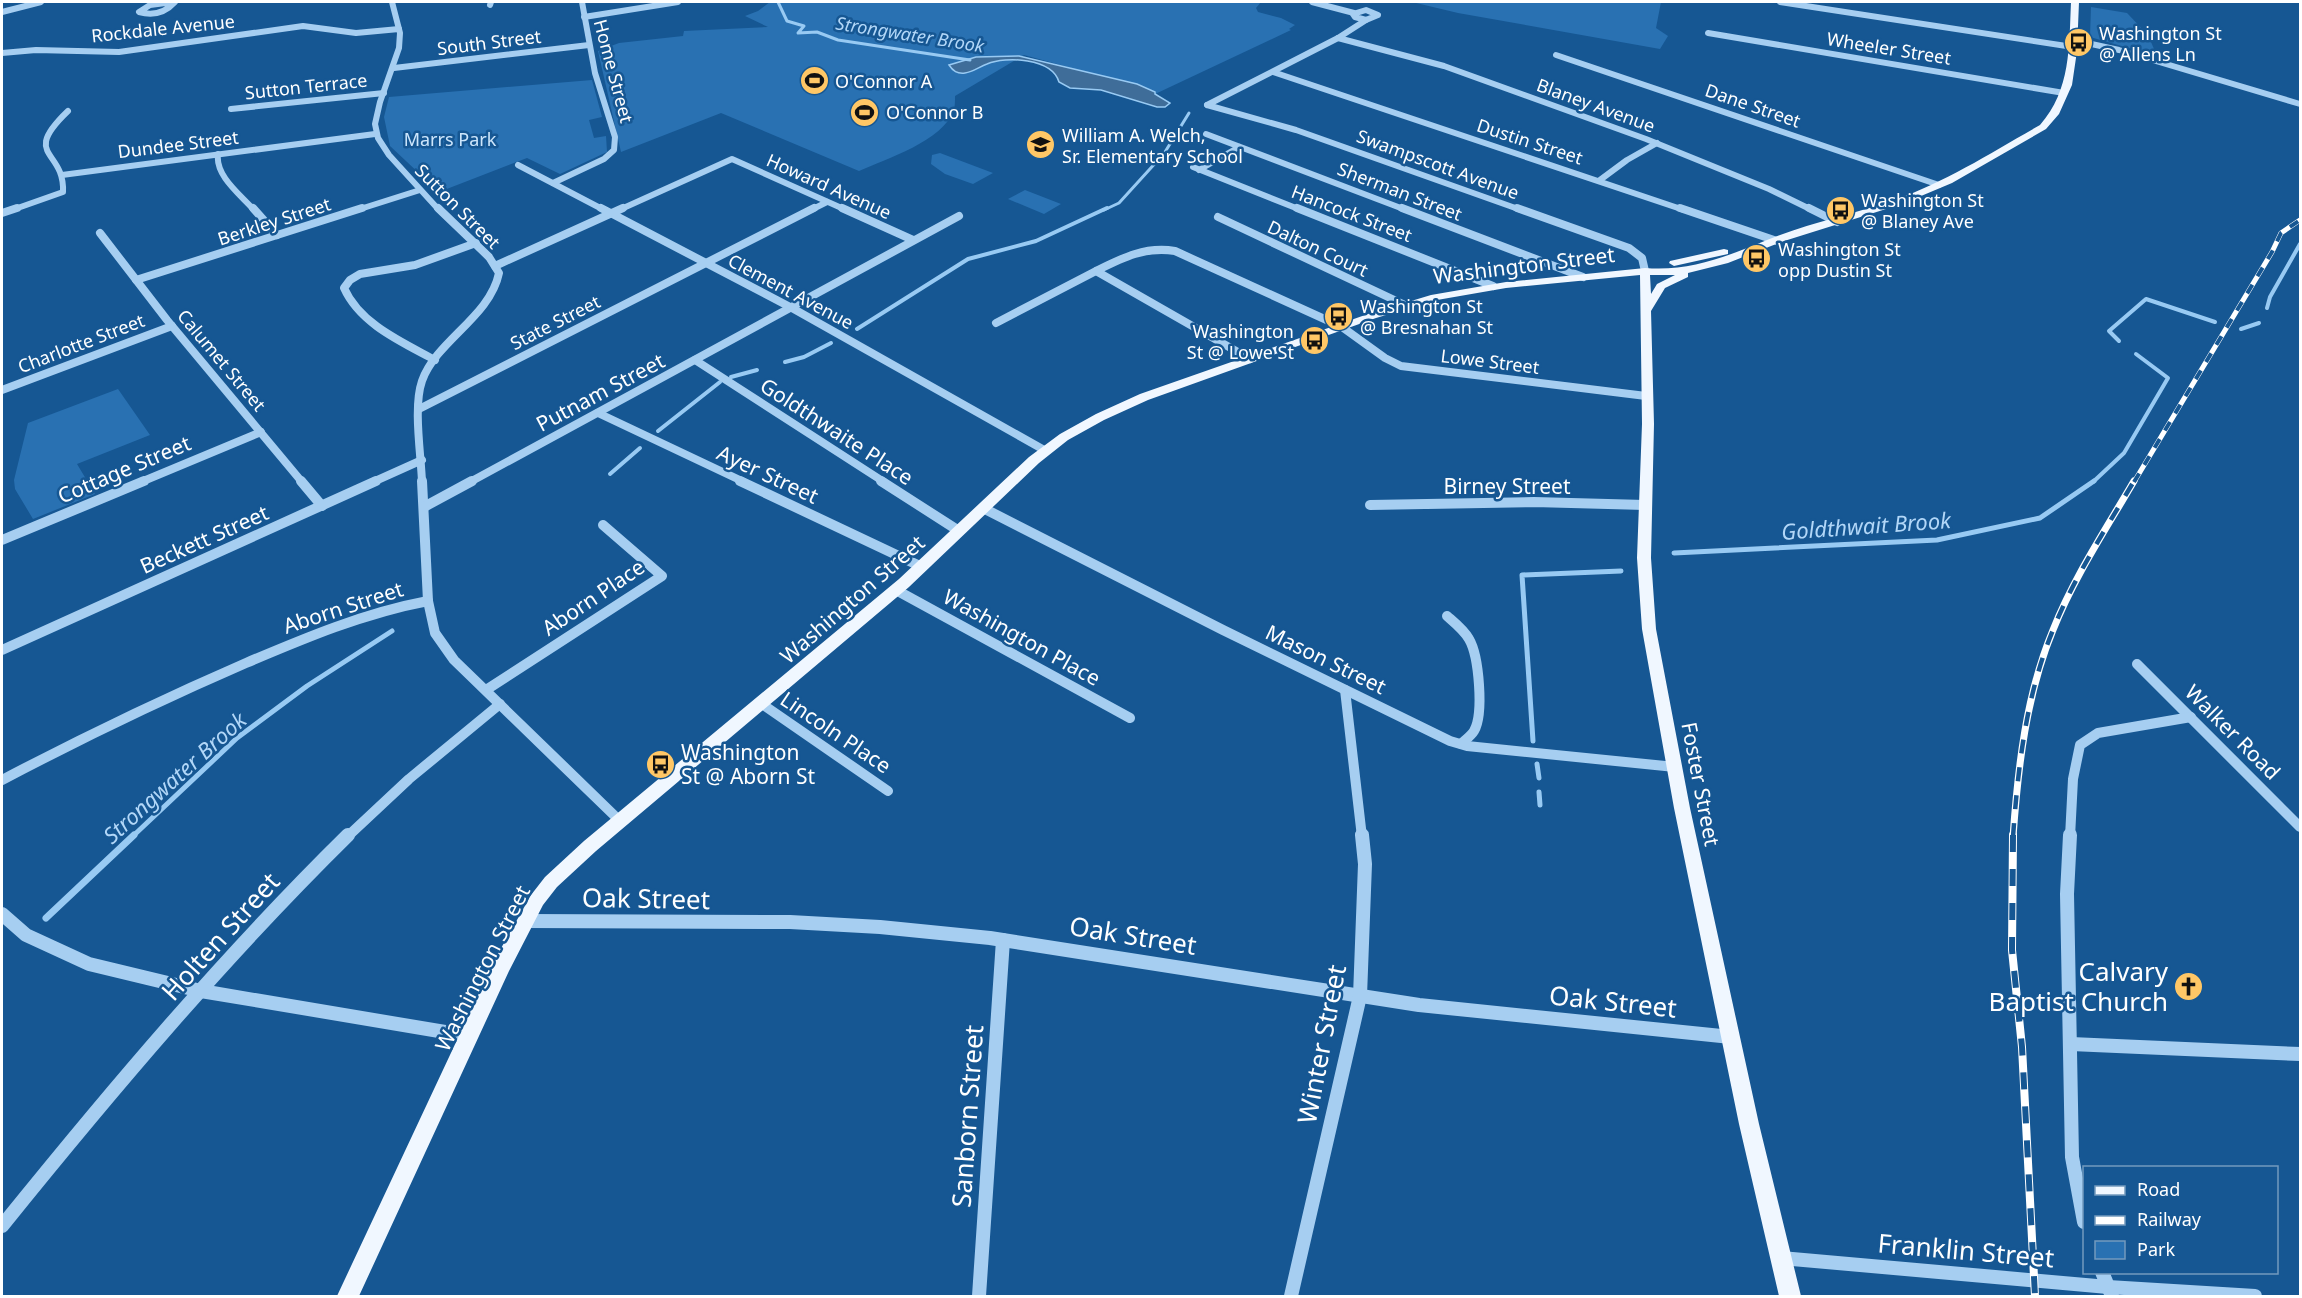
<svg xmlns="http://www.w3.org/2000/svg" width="2302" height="1298" font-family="'Noto Sans',sans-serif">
<rect width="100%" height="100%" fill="#165793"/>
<g fill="#2971b2">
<path d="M770,2h491l-5,6 2,4 23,6 14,7 -6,4 2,1 -138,65 -85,-28 -44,-12 -69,41c0,4 0,10 -1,14 -11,31 -68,49 -95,61l-138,-58 -100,39 -23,-101 21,-8 64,-7 1,-5 84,-4 -23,-11 13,-5z"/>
<path d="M1412,2h249l-5,26 12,8 -8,13 -202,-36z"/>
<path d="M2091,7l36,6 21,22 9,21 -67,-19z"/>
<path d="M592,80l10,37 -13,3 5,18 12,-2 1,16 -47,22 -33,-16 -88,34 -49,-46 -6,-29 5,-20z"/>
<path d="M940,153l53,20 -20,11 -28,-10 -14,-10 1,-9z"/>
<path d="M1025,190l36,14 -17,10 -36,-15z"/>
<path d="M118,389l32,46 -73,29 18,30 -62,25 -18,-30 -1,-9 14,-57z"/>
</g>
<path fill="#3f6d99" stroke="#98caf3" stroke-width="1.5" d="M1019,56l118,28 18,8v2l15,9 -5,4h-8l-56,-17 -31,-2 -11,-6c-7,-24 -53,-26 -72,-18 -8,3 -14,8 -22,9 -8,1 -12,-2 -16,-8l27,-8z"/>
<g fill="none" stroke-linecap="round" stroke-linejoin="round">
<g stroke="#98caf3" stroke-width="3">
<path d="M778,2l9,19 17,5 -6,7 19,-1 21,8 132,20"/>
<path d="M1165,152l24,-39"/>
<path d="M1104,210l15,-7 40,-44"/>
</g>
<g stroke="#98caf3" stroke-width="4">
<path d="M2267,308l3,-11 30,-53"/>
<path d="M857,329l111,-70 68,-18 71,-33"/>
<path d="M2241,329l18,-6"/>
<path d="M2119,341l-10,-10 37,-32 69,23"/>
<path d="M785,362l19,-5 27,-14"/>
<path d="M731,377l26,-7"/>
<path d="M658,431l62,-49"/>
<path d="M610,474l30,-26"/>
<path d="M2093,482l31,-29 44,-75 -32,-24"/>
</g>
<g stroke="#98caf3" stroke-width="5">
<path d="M1674,553l263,-13 103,-22 54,-37"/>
<path d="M1533,741l-11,-166 99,-4"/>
<path d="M1537,764l2,14"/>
<path d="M1539,792l1,13"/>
<path d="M132,837l105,-99 70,-52 85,-55"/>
</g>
<path stroke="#98caf3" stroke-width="7" d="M46,918l88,-83"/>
<g stroke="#a6cef1" stroke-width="6">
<path d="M173,2l-23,3 -11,7c14,4 26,1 36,-10"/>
<path d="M392,2l8,31 -1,15 -19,54 -5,22 3,14 11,17 50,55"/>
<path d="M1312,2l42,11"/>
<path d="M1780,2l293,45"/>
<path d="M490,5l1,-3"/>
<path d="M1366,10l12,5 -12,5 -11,-3 -2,-3z"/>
<path d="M2,12l39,-10"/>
<path d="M584,17l94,-15"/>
<path d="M1708,33l356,60"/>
<path d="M1338,38l106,28 202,73 123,50 43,21"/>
<path d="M2073,40l46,10 181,54"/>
<path d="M2,53l34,-3 83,2 184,-26 53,7 43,-4"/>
<path d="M1556,55l383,130"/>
<path d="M394,68l195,-23"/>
<path d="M1273,72l411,138"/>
<path d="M1207,105l89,25 225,80"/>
<path d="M1207,105l131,-67 28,-18"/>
<path d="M231,109l153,-16"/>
<path d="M1206,134l200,76"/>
<path d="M218,154c-3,22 23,41 36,56"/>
<path d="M518,165l86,45"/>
<path d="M1193,167l108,43"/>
<path d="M1199,170l40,-23"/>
<path d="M62,175l313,-41"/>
<path d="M1600,180l27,-20 30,-17"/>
<path d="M553,183l51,-24 10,-9 1,-13 -20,-64 -13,-71"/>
<path d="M12,210l51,-18c2,-43 -43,-35 5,-81"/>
<path d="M357,210l63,-20"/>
<path d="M619,210l113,-51 114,51"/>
<path d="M811,210l16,-8"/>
</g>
<g stroke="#a6cef1" stroke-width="8">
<path d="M253,208l24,27"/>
<path d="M601,208l191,100 254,143"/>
<path d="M842,208l71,32"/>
<path d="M1297,208l196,78"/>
<path d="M1402,208l181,69"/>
<path d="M1517,208l112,40 13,10 3,13"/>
<path d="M1680,208l97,33"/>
<path d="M1809,208l28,14"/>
<path d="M2,213l15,-5"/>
<path d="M1218,217l187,88"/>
<path d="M100,233l67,87 135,162"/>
<path d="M495,266l128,-58"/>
<path d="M136,280l226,-72"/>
<path d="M996,323l100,-52"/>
<path d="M1250,359l-154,-88c26,-13 49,-25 79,-20l167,76 43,31 16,8 245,30"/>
<path d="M435,360c-33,-18 -75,-36 -91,-72l6,-8 10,-6 55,-9 61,-22"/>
<path d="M695,360l189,122"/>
<path d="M2,390l170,-64"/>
<path d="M419,409l395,-201"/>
<path d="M598,413l146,69"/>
<path d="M141,482l120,-50"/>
<path d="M373,482l49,-22"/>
<path d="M422,482c-1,-28 -9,-75 0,-101 14,-40 68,-64 77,-108l-10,-16 -51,-49"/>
<path d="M470,482l489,-266"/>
</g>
<g stroke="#a6cef1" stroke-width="10">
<path d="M301,481l21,25"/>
<path d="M422,481l6,120"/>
<path d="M740,481l182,86"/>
<path d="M881,481l78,50"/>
<path d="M1370,505l164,-3 111,3"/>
<path d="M424,507l48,-26"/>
<path d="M983,508l240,122 227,111 17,5 208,21"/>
<path d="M2,540l142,-59"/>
<path d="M896,590l234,128"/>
<path d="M1447,616c8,7 17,14 22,23 10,17 15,75 5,92 -3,5 -9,9 -13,13"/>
<path d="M2,650l374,-169"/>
<path d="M2137,664l163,163"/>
<path d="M486,690l176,-114 -59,-51"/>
<path d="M1345,690l17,147"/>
<path d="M762,704l126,87"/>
<path d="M2,780c80,-42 161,-81 244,-117 59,-25 118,-50 182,-62l7,32 19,27 166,161"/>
<path d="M347,837l62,-58 91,-75"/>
<path d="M2070,837l3,-58 7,-34 18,-12 93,-16"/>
</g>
<g stroke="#a6cef1" stroke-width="14">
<path d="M2070,835l-3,59 5,263 12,65"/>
<path d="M2,914l24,21 63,29 112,27 268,45"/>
<path d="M525,921l265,1 90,5 110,11 429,67 312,32"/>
<path d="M2071,1044l229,10"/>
<path d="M2,1226c109,-135 222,-269 346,-391"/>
<path d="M1781,1258l327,29 147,9"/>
<path d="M2102,1272l10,24"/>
<path d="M979,1296l24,-356"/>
<path d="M1291,1296l69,-300 5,-132 -3,-29"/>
</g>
<g fill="#f0f7ff" fill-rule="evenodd">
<path d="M2071,2h8l-2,49 -5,34 -13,29 -13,15 -94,54 -50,21 -121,38 -53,21 -40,10v4l-23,11 -14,23 3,113 -3,134 5,71 34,179 69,316 42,172h-22l-40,-172 -65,-316 -32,-179 -5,-71 5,-134 -2,-149 -134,13 -69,12 -61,18 -228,82 -44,20 -36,20 -29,23 -130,124 -313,264 -39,36 -14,18 -34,66 -150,325h-22l158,-337 36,-64 14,-18 39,-36 315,-262 130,-122 31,-23 36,-20 44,-20 228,-80 63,-19 75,-13 139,-14c44,4 83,-12 122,-28 41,-17 85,-25 127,-40 52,-18 98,-48 146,-75 31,-35 29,-79 31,-123zM1650,275h25l-18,9 -6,10z"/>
<path d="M1724,249l4,1v4l-54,12 -5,-3 1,-2z"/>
</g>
<defs>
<path id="rail-far2" d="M2134,482l138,-230 9,-19 19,-13"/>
<path id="rail-far1" d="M2013,837c5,-70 13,-142 40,-207 21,-53 53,-101 81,-149"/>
<path id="rail" d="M2013,835l-1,115 10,97 13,249"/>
</defs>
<use href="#rail-far2" stroke="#fff" stroke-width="5"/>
<use href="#rail-far1" stroke="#fff" stroke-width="7"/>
<use href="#rail" stroke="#fff" stroke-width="8"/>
<use href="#rail-far2" stroke="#165793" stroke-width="4" stroke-dasharray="10" stroke-linecap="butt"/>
<use href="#rail-far1" stroke="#165793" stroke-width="4.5" stroke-dasharray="14" stroke-linecap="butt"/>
<use href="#rail" stroke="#165793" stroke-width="6" stroke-dasharray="17" stroke-linecap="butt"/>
</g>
<defs>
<symbol id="bus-disc" viewBox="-11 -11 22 22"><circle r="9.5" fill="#ffc766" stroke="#165793"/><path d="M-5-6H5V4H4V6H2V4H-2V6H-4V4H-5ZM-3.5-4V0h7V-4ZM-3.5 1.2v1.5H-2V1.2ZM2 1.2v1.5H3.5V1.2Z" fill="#111"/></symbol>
<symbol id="stadium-disc" viewBox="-11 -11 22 22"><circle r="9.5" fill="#ffc766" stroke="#165793"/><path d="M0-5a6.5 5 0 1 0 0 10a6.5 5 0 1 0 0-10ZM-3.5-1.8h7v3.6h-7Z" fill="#111"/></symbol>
<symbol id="school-disc" viewBox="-11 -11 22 22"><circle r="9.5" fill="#ffc766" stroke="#165793"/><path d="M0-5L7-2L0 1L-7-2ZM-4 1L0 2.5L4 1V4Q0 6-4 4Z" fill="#111"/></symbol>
<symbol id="church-disc" viewBox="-11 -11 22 22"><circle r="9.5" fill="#ffc766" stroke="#165793"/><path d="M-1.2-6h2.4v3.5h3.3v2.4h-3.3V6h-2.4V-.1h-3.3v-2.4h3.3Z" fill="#111"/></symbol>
</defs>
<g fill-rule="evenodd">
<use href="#bus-disc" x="2062" y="26" width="33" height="33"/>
<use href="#stadium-disc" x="798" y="64" width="33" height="33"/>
<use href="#stadium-disc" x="848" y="96" width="33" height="33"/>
<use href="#school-disc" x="1024" y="128" width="33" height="33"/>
<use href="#bus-disc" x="1824" y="194" width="33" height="33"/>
<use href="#bus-disc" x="1740" y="242" width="33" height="33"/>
<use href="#bus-disc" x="1322" y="300" width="33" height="33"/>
<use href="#bus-disc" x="1298" y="324" width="33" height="33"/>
<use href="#bus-disc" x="644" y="748" width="33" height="33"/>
<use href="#church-disc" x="2172" y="970" width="33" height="33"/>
</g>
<g text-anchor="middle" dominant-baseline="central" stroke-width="5" stroke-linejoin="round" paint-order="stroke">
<g font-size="18" fill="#fff" stroke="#165793">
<text transform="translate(163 28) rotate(-6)">Rockdale Avenue</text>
<text transform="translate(489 42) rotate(-7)">South Street</text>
<text transform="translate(1889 48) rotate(9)">Wheeler Street</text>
<text transform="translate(614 71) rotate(75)">Home Street</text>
<text transform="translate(306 86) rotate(-6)">Sutton Terrace</text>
<text transform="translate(1596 105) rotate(20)">Blaney Avenue</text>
<text transform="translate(1753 105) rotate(19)">Dane Street</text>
<text transform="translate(1530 141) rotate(18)">Dustin Street</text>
<text transform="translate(178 144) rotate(-7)">Dundee Street</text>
<text transform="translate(1438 164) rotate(20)">Swampscott Avenue</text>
<text transform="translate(829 186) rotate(24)">Howard Avenue</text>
<text transform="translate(1400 191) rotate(21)">Sherman Street</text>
<text transform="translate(458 206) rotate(45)">Sutton Street</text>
<text transform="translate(1352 213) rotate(21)">Hancock Street</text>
<text transform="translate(274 221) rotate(-18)">Berkley Street</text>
<text transform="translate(1318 248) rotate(25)">Dalton Court</text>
<text transform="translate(791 291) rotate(28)">Clement Avenue</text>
<text transform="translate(555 322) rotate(-27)">State Street</text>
<text transform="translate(81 343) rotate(-21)">Charlotte Street</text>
<text transform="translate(222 360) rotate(50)">Calumet Street</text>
<text transform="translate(1490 361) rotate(7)">Lowe Street</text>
</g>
<g font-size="18" fill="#fff" stroke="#165793" text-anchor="start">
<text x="2099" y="33">Washington St<tspan x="2099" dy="21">@ Allens Ln</tspan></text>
<text x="835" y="81">O'Connor A</text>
<text x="886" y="112">O'Connor B</text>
<text x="1062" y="135">William A. Welch,<tspan x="1062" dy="21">Sr. Elementary School</tspan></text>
<text x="1861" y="200">Washington St<tspan x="1861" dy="21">@ Blaney Ave</tspan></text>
<text x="1778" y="249">Washington St<tspan x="1778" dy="21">opp Dustin St</tspan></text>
<text x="1360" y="306">Washington St<tspan x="1360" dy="21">@ Bresnahan St</tspan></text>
<text x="1294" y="331" text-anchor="end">Washington<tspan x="1294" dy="21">St @ Lowe St</tspan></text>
</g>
<g font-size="18" font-style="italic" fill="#b2d7f8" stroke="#165793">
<text transform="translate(910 34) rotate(9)">Strongwater Brook</text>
</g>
<g font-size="18" fill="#cde6fc" stroke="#165793">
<text x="450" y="139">Marrs Park</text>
</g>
<g font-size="21" fill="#fff" stroke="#165793">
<text transform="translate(1524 265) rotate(-7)">Washington Street</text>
<text transform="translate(600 392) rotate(-28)">Putnam Street</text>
<text transform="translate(837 431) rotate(33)">Goldthwaite Place</text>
<text transform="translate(124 469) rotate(-23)">Cottage Street</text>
<text transform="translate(768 474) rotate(25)">Ayer Street</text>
<text x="1507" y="486">Birney Street</text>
<text transform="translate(204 539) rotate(-24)">Beckett Street</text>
<text transform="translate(593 597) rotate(-34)">Aborn Place</text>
<text transform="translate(852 599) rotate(-41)">Washington Street</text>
<text transform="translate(343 607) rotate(-18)">Aborn Street</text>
<text transform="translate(1022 637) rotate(29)">Washington Place</text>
<text transform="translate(1326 659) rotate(26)">Mason Street</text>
<text transform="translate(836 732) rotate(34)">Lincoln Place</text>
<text transform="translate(2233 732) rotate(45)">Walker Road</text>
<text transform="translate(1701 784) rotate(79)">Foster Street</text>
<text transform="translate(482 968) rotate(-63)">Washington Street</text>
</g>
<g font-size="21" fill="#fff" stroke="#165793" text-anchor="start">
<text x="681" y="752">Washington<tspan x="681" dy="24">St @ Aborn St</tspan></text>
</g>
<g font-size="22" font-style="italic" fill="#b2d7f8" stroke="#165793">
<text transform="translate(1866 525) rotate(-4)">Goldthwait Brook</text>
<text transform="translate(174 777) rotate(-42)">Strongwater Brook</text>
</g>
<g font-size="26" fill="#fff" stroke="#165793">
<text transform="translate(646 898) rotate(1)">Oak Street</text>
<text transform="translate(1133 935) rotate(9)">Oak Street</text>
<text transform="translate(220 936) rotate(-48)">Holten Street</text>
<text transform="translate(1613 1001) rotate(6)">Oak Street</text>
<text transform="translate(1321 1044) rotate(-79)">Winter Street</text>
<text transform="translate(967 1116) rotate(-86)">Sanborn Street</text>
<text transform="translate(1966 1250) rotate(5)">Franklin Street</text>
</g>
<g font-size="26" fill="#fff" stroke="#165793" text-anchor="end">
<text x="2168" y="971">Calvary<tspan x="2168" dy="30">Baptist Church</tspan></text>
</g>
</g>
<rect width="2302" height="1298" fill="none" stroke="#ffffff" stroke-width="6"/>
<rect x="2083" y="1166" width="195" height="108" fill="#165793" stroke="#739abe" stroke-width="1.5"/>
<rect x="2095" y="1186" width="30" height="9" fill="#f0f7ff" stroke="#739abe" stroke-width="1.5"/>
<text x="2137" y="1196" font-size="18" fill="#ffffff">Road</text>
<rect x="2095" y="1216" width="30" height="9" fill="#ffffff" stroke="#739abe" stroke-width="1.5"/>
<text x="2137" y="1226" font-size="18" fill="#ffffff">Railway</text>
<rect x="2095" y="1241" width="30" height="18" fill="#2971b2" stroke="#739abe" stroke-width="1.5"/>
<text x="2137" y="1256" font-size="18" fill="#ffffff">Park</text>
</svg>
